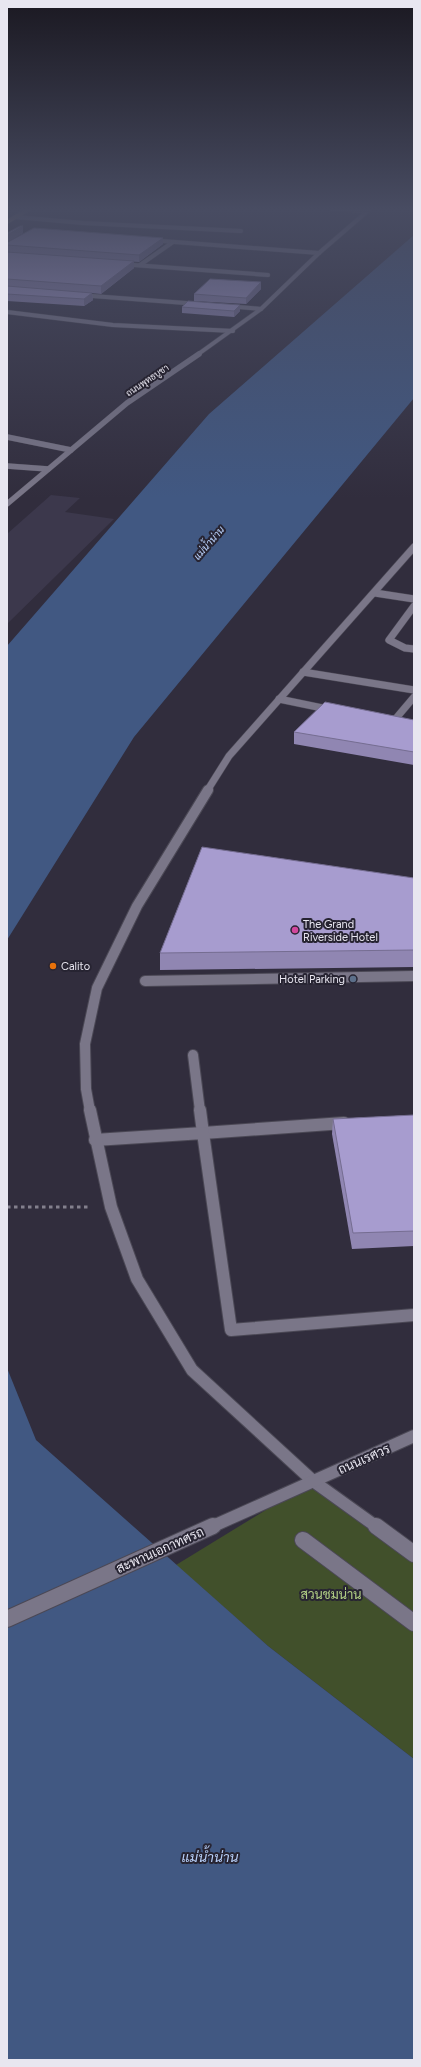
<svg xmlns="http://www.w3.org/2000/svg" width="421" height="2067" font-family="Figtree,Sarabun,sans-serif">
<rect width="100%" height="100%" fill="#312d3d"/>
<path fill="#3c384c" d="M51,495l29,3 -15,14 49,7 -107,105v-90z"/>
<path fill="#41502b" d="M313,1481l101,73v205l-146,-113 -92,-81z"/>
<g fill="#415882">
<path d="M414,235v163l-280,339 -127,203v-294l202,-232z"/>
<path d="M7,1368l29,72 232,206 146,113v301h-407z"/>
</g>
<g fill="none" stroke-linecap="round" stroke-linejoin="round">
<defs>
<g id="service-far3">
<path d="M149,240l170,13"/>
<path d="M120,264l148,11"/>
<path d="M140,265l33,-23"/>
<path d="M79,295l120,9"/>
<path d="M227,306l34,3"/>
</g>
<g id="service-far2">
<path d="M7,437l64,13"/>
<path d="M7,466l41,3"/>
</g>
<g id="service-far1">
<path d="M145,981l269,-5"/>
<path d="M193,1055l7,56"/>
</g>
<g id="service">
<path d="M200,1110l3,23 141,-10"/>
<path d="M95,1140l108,-7 28,197 183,-15"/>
</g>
<path id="pedestrian" d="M303,1540l111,83"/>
<g id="minor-far4">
<path d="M331,209l34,2"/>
<path d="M15,217l68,6 158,8"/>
<path d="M7,312l106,13 120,6"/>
</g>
<g id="minor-far3">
<path d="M375,593l39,6"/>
<path d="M414,606l-25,34 16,8 9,1"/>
<path d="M303,672l111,18"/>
<path d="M279,699l53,11"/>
<path d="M392,723l22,-26"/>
<path d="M207,791l22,-35 185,-209"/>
</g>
<path id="minor-far2" d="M90,1111l-4,-22 -1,-45 12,-56 40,-82 71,-116"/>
<path id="minor-far1" d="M90,1110l21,97 26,72 55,91 121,111 64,46"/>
<path id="minor" d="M376,1526l38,28"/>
<path id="tertiary-far3" d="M197,355l64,-46 58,-56 51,-44"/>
<path id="tertiary-far2" d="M7,504l120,-101 72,-49"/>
<path id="tertiary-far1" d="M211,1527l203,-91"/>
<path id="tertiary" d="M7,1619l206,-93"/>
<path id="secondary" d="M7,222l22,-13"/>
</defs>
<use href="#service-far3" stroke="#4b4855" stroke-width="5"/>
<use href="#service-far2" stroke="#4b4855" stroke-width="6"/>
<use href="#service-far1" stroke="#4b4855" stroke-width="12"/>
<use href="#service" stroke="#4b4855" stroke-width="14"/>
<use href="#pedestrian" stroke="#4b4855" stroke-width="18"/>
<use href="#minor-far4" stroke="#4b4855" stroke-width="5"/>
<use href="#minor-far3" stroke="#4b4855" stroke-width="8"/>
<use href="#minor-far2" stroke="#4b4855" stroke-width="12"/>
<use href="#minor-far1" stroke="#4b4855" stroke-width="14"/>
<use href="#minor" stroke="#4b4855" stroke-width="18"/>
<use href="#tertiary-far3" stroke="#4b4855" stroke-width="5"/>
<use href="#tertiary-far2" stroke="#4b4855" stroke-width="6"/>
<use href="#tertiary-far1" stroke="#4b4855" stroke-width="14"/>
<use href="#tertiary" stroke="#4b4855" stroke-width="18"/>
<use href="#secondary" stroke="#4b4855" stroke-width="5"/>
<path stroke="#83808d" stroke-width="3" stroke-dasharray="3.5 3.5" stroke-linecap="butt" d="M7,1207h81"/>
<use href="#service-far3" stroke="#7a7688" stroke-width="4"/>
<use href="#service-far2" stroke="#7a7688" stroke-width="5.5"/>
<use href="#service-far1" stroke="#7a7688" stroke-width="10"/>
<use href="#service" stroke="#7a7688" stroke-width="12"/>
<use href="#pedestrian" stroke="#7a7688" stroke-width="16"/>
<use href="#minor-far4" stroke="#7a7688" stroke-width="4"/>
<use href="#minor-far3" stroke="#7a7688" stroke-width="7"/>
<use href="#minor-far2" stroke="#7a7688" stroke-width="10"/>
<use href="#minor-far1" stroke="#7a7688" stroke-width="12"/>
<use href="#minor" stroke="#7a7688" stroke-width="16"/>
<use href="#tertiary-far3" stroke="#7a7688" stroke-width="4"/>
<use href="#tertiary-far2" stroke="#7a7688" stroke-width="5.5"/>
<use href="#tertiary-far1" stroke="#7a7688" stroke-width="12"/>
<use href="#tertiary" stroke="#7a7688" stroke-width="16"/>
<use href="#secondary" stroke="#968470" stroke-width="4"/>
</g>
<g fill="#9086b2">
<path d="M7,233h16l-16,9 156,2 -24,18 -132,-10z"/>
<path d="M7,252l127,9v7l-33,26 -9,-1 1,7 -9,6 -77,-5z"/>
<path d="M261,282v7l-15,15 -52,-3v-7z"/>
<path d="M240,305v6l-6,6 -52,-4v-6z"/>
<path d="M414,720v45l-120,-21v-12z"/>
<path d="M414,878v89l-254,3v-17z"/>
<path d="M414,1115v131l-62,3 -20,-115 1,-15z"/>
</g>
<g fill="#756d91">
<path d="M23,226v7l-16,9v-7z"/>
<path d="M163,238v6l-24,18v-7z"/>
<path d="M134,261v7l-33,26v-8z"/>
<path d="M261,282v7l-15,15v-6z"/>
<path d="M92,293l1,7 -9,6v-7z"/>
<path d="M240,305v6l-6,6v-6z"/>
</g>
<g fill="#a79ccf" stroke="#756d91">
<path d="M20,226h3l-16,9v-2z"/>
<path d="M34,228l129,10 -24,17 -132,-10v-3h1z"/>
<path d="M7,252l127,9 -33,25 -94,-7z"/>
<path d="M210,279l51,3 -15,16 -52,-4z"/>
<path d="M7,286l85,7 -8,6 -77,-5z"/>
<path d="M188,301l52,4 -6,6 -52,-4z"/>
<path d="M325,702l89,18v32l-120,-20z"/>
<path d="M202,847l212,31v72l-254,3z"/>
<path d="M414,1115v116l-61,2 -20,-114z"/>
</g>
<linearGradient id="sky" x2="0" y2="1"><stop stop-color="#1b1922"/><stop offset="0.42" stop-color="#484c62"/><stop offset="1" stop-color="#484c62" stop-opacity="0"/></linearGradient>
<rect width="421" height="498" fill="url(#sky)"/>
<circle fill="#d1479c" stroke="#272432" stroke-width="1.5" cx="295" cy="930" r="4"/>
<circle fill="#e8710a" stroke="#272432" stroke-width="1.5" cx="53" cy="966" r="4"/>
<circle fill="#5c6f8a" stroke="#272432" stroke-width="1.5" cx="353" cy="979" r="4"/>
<g text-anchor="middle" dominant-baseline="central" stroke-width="4" stroke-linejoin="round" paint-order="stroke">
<g font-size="9" fill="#e8e6f0" stroke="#272432">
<text transform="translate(147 380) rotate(-34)">ถนนพุทธบูชา</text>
</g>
<g font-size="10" font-style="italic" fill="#b7cef7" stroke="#272432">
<text transform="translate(209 543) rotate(-49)">แม่น้ำน่าน</text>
</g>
<g font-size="11" fill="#e8e6f0" stroke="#272432" text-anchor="start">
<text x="303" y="924">The Grand<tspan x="303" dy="13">Riverside Hotel</tspan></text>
<text x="61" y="966">Calito</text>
<text x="345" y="979" text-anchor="end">Hotel Parking</text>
</g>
<g font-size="13" fill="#e8e6f0" stroke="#272432">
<text transform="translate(364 1459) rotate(-24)">ถนนเรศวร</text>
<text transform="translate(160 1550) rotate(-24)">สะพานเอกาทศรถ</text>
</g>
<g font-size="13" fill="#b1cf84" stroke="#272432">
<text x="331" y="1594">สวนชมน่าน</text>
</g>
<g font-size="14" font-style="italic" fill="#b7cef7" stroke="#272432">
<text x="210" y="1857">แม่น้ำน่าน</text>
</g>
</g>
<rect width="421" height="2067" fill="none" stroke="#e8e6f0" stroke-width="16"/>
</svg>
